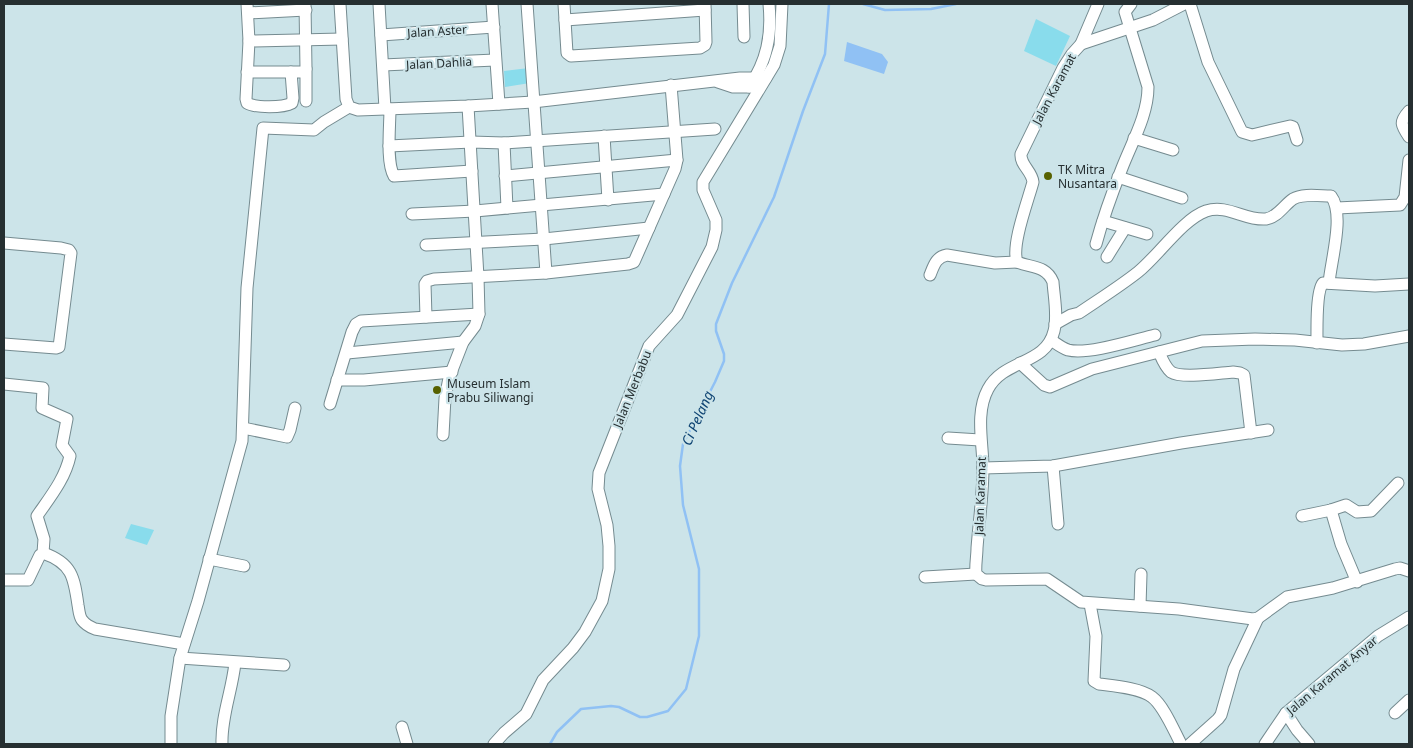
<svg xmlns="http://www.w3.org/2000/svg" width="1413" height="748" font-family="'Noto Sans',sans-serif">
<rect width="100%" height="100%" fill="#cce4e9"/>
<g fill="#89dcec">
<path d="M1036,19l34,17 -14,30 -32,-15z"/>
<path d="M529,68l1,15 -25,4 -1,-16z"/>
<path d="M131,524l23,6 -7,15 -22,-7z"/>
</g>
<path fill="#90c1f4" d="M847,42l35,12 6,8 -4,12 -40,-13z"/>
<g fill="none" stroke-linecap="round" stroke-linejoin="round">
<g stroke="#90c1f4" stroke-width="2.5">
<path d="M863,4l22,6 46,-1 25,-5"/>
<path d="M550,744l7,-12 24,-23 30,-3 8,1 21,10h7l21,-6 18,-22 13,-53v-67l-16,-64 -3,-39 3,-22 32,-62 9,-21v-7l-8,-23v-7l16,-41 42,-86 29,-86 22,-57 4,-50"/>
</g>
<defs>
<g id="minor">
<path d="M247,4l2,37 -3,58 1,4c8,5 36,5 45,0l1,-5 -2,-26h12l3,-3 -1,-65"/>
<path d="M340,4l6,95 3,8 9,3 110,-4 65,-4 207,-24h26"/>
<path d="M379,4l6,105"/>
<path d="M492,4l7,100"/>
<path d="M527,4l19,269"/>
<path d="M564,4l3,49 4,3 129,-8 5,-3 1,-3 -1,-38"/>
<path d="M743,4l1,33"/>
<path d="M1098,4l-17,40 -9,10 -9,14 -42,86c-1,11 11,17 12,28 -5,19 -22,63 -16,80 14,6 29,3 36,20 1,15 5,34 1,49 -8,34 -50,28 -66,58 -13,24 -5,54 -5,79 0,26 -4,54 -6,80 0,8 -2,18 -1,26l6,5 4,1 61,-1 34,23 98,7 74,10 5,-1 29,-21 46,-9 62,-19 5,-1 9,3"/>
<path d="M1190,4l18,58 34,70 10,3 38,-9 3,1 4,13"/>
<path d="M248,13l58,-3"/>
<path d="M565,20l140,-10"/>
<path d="M381,35l113,-8"/>
<path d="M249,41l93,-2"/>
<path d="M1081,44l72,-24 31,-16"/>
<path d="M383,65l112,-5"/>
<path d="M306,69v32"/>
<path d="M247,72h44"/>
<path d="M718,82l15,5h23"/>
<path d="M749,87c18,-26 23,-52 20,-83"/>
<path d="M390,109c0,17 -4,54 4,67l78,-5"/>
<path d="M1409,111c-10,11 -8,14 0,26"/>
<path d="M604,136l4,64"/>
<path d="M1134,138l39,12"/>
<path d="M504,143l3,65"/>
<path d="M389,146l82,-4 33,1 211,-14"/>
<path d="M505,176l172,-16"/>
<path d="M1118,177l64,21"/>
<path d="M1337,208l63,-3 5,-8 4,-37"/>
<path d="M412,214l63,-3 189,-17"/>
<path d="M1103,221l44,13"/>
<path d="M4,243l57,5 8,2 2,3 -12,94 -3,1 -52,-4"/>
<path d="M1096,244c7,-26 16,-51 26,-76 10,-26 26,-53 26,-81l-23,-75 6,-8"/>
<path d="M426,245l118,-6 105,-11"/>
<path d="M1107,257l18,-29"/>
<path d="M930,275c4,-10 6,-18 17,-20l48,8 22,-1"/>
<path d="M426,317l-1,-33 2,-3 7,-2 112,-6 82,-9 6,-2 41,-93 2,-9 -6,-75"/>
<path d="M1055,324l16,-9 8,-2c19,-13 40,-26 59,-41 20,-16 45,-53 68,-61 22,-7 39,10 60,8 12,-2 18,-14 27,-20 10,-6 27,-3 38,-3 14,18 0,64 -2,87"/>
<path d="M1051,340c6,4 11,8 17,10 20,5 66,-10 87,-15"/>
<path d="M1317,343c0,-12 -1,-52 6,-60l52,3 34,-2"/>
<path d="M1159,352c3,7 6,15 12,20 11,7 48,1 62,0l7,1 4,2 7,58"/>
<path d="M347,353l116,-11"/>
<path d="M1020,363l24,22 6,2 42,-18 110,-28 53,-2 40,1 47,5 22,-1 45,-8"/>
<path d="M337,380h27l88,-8"/>
<path d="M4,384l39,4 -1,20 25,11 -5,26 8,11c-5,23 -20,41 -33,60l7,23 -1,14 -3,2 -12,25h-24"/>
<path d="M330,404l22,-72 4,-8 5,-3 118,-7"/>
<path d="M243,428l44,9 3,-7 5,-22"/>
<path d="M443,435l2,-37 4,-20 14,-36 12,-16 4,-12 -1,-37 -10,-171"/>
<path d="M948,438l32,2"/>
<path d="M1053,466l5,58"/>
<path d="M983,468l70,-2 128,-23 87,-13"/>
<path d="M1331,510l10,34 16,38"/>
<path d="M1302,516l29,-6 15,-5 11,7 14,-1 27,-28"/>
<path d="M43,553c29,10 31,24 35,52 1,5 1,11 4,15 3,4 8,7 13,9l89,15"/>
<path d="M209,559l35,7"/>
<path d="M925,577l51,-3"/>
<path d="M1090,604l6,32 -2,45 5,3c15,2 41,4 53,13 12,9 22,34 29,47"/>
<path d="M1140,606l1,-32"/>
<path d="M180,658l104,7"/>
<path d="M1286,713l11,17 12,14"/>
<path d="M1395,713l14,-13"/>
<path d="M402,727l5,17"/>
<path d="M171,744v-28l9,-58 18,-57 44,-160 5,-153 16,-160 51,2 10,-8 25,-15"/>
<path d="M222,744c-1,-27 10,-53 13,-81"/>
<path d="M494,744l10,-11 22,-19 17,-34 30,-32 12,-16 17,-31 7,-32v-23l-2,-21 -9,-36 1,-16 50,-127 28,-31 35,-68 4,-17v-10l-13,-30v-8l71,-117 6,-19 2,-42"/>
<path d="M1190,744l28,-25 3,-4 13,-46 24,-51"/>
<path d="M1265,744l21,-31 92,-77 31,-19"/>
</g>
</defs>
<use href="#minor" stroke="#758b90" stroke-width="13"/>
<use href="#minor" stroke="#fff" stroke-width="11"/>
</g>
<g fill="#576100" stroke="#cce4e9" stroke-width="2">
<circle cx="1048" cy="176" r="5"/>
<circle cx="437" cy="390" r="5"/>
</g>
<g text-anchor="middle" dominant-baseline="central" stroke-width="4.5" stroke-linejoin="round" paint-order="stroke">
<g font-size="12" fill="#262f31" stroke="#cce4e9">
<text transform="translate(437 31) rotate(-4)">Jalan Aster</text>
<text transform="translate(439 63) rotate(-3)">Jalan Dahlia</text>
<text transform="translate(1054 89) rotate(-62)">Jalan Karamat</text>
<text transform="translate(632 389) rotate(-68)">Jalan Merbabu</text>
<text transform="translate(980 496) rotate(-88)">Jalan Karamat</text>
<text transform="translate(1332 675) rotate(-40)">Jalan Karamat Anyar</text>
</g>
<g font-size="12" fill="#262f31" stroke="#cce4e9" text-anchor="start">
<text x="1058" y="169">TK Mitra<tspan x="1058" dy="14">Nusantara</tspan></text>
<text x="447" y="383">Museum Islam<tspan x="447" dy="14">Prabu Siliwangi</tspan></text>
</g>
<g font-size="14" font-style="italic" fill="#0f4473" stroke="#cce4e9">
<text transform="translate(697 418) rotate(-66)">Ci Pelang</text>
</g>
</g>
<rect width="1413" height="748" fill="none" stroke="#262f31" stroke-width="10"/>
</svg>
